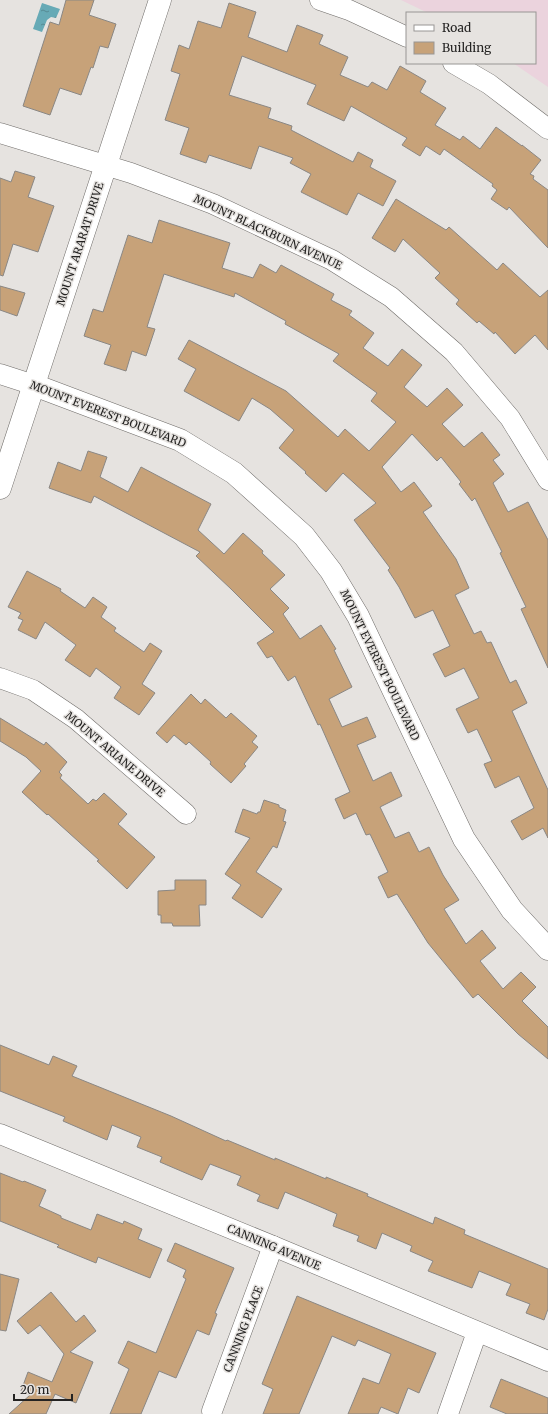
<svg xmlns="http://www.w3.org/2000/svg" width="548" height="1414" font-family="Merriweather,serif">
<defs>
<pattern id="water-ripples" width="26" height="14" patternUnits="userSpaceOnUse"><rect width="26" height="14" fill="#67aab6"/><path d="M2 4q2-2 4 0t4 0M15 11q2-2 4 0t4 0" fill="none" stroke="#558a94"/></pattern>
</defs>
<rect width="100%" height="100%" fill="#e6e3e0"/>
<path fill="#ebd3dd" d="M401,0h147v87l-35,-24h22v-50h-107z"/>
<path fill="url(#water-ripples)" d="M42,3l18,6 -4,9 -5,-1 -4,3 -5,12 -9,-3z"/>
<g fill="#c7a279" stroke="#8a8784">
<path d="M66,0h28l-5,15 27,9 -8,24 -8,-2 -7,22 -2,-1 -10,28 -21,-7 -10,27 -27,-9 27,-84 9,3z"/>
<path d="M229,3l27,9 -8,25 39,15 10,-27 26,10 -4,9 29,13 -8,18 28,12 4,-5 15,8 13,-24 26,15 -6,11 26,16 -11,17 25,15 3,-4 17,13 16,-22 26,19v-1l19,15 -11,14 4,2 -1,3 15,11v58l-39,-41 -2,3 -16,-11 6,-9 -5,-4 1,-2 -49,-35 -4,6 -14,-9 -6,10 -18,-11 5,-7 -56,-32 -7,15 -37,-17 9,-19 -74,-29 -13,39 42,13 -3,10 24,8 -1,4 62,32 5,-10 15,8 -3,7 26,14 -13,25 -25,-13 -11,22 -46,-23 10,-18 -21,-11 3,-5 -34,-12 -8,23 -42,-14 -3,8 -26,-9 9,-26 -24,-8 15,-46 -9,-3 8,-26 10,4 9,-28 23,7z"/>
<path d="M15,171l20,6 -7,20 26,9 -16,46 -25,-8 -10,32 -3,-1v-97l11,4z"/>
<path d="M396,199l50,31 3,-3 48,43 6,-7 37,34 8,-7v60l-13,-15 -20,19 -20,-22 -1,2 -15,-13 -2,2 -21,-19 3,-4 -24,-22 5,-5 -37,-34 -8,13 -23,-14z"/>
<path d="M159,220l71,23 -8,25 31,10 7,-14 16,9 5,-8 53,29 -3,6 21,11 -3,4 25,18 -11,15 25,18 14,-17 20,16 -18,22 23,20 20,-19 16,17 -21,19 22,23 18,-15 18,23 -7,5 11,14 -11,9 15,29 20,-10 20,38v128l-27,-59 5,-2 -26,-54 2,-1 -27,-54 -3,3 -13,-17 2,-2 -20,-25 -4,4 -25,-27 -30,33 19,25 13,-10 18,24 -9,6 33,47 13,29 -14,7 19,39 7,-3 6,12 4,-1 19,41 6,-3 11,23 -15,8 36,79v48l-5,-10 -21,12 -11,-19 23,-13 -15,-32 -24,12 -11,-24 8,-3 -15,-32 -9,4 -12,-24 23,-11 -15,-30 -19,9 -12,-23 17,-8 -17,-36 -18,8 -16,-31 -11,-17 2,-2 -36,-48 22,-17 -33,-30 -17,19 -21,-19 1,-1 -27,-24 15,-18 -24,-21 -18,-11 -13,23 -55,-30 12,-22 -18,-10 11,-19 97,51 52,46 7,-8 24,22 27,-29 -25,-21 6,-8 -44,-32 6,-7 -54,-30 1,-3 -51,-28 -1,4 -70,-23 -17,53 8,2 -9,27 -14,-5 -6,20 -22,-7 7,-19 -27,-9 9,-27 10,3 25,-77 24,8z"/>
<path d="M0,286l25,7 -8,23 -17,-6z"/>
<path d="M88,451l19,6 -7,20 28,15 13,-25 70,37 -13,26 26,24 19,-21 20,18 -1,2 23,22 -15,14 19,19 -6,6 17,25 21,-14 15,24 -2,1 18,37 -23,12 13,28 25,-10 9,20 -19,8 16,36 18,-9 11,24 -22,11 15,31 14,-6 10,20 10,-5 14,28 16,25 -15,9 22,35 16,-14 14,18 -16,13 23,28 18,-17 15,15 -14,14 26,26v32l-30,-25 -40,-40 -5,4 -45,-55 -31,-49 -9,4 -10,-21 10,-5 -18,-38 -4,1 -10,-22 -12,6 -9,-20 15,-7 -30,-68 -2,1 -23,-49 -7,5 -16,-25 -5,2 -10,-15 17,-11 -43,-43 -35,-33 4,-4 -106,-56 -3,7 -42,-15 9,-26 23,9z"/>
<path d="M27,571l34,18 -1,2 25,17 8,-11 14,10 -6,10 15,11 -2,3 30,21 6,-9 12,8 -20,33 13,9 -16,22 -25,-17 7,-11 -25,-19 -6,9 -25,-17 11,-15 -31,-23 -9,17 -18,-9 5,-10 -5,-2 3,-5 -13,-6z"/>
<path d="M191,694l10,10 4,-5 21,19 5,-5 26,23 -5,6 6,5 -14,17 2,2 -15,17 -21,-19 1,-2 -22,-20 -3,3 -12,-10 -7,8 -11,-10z"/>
<path d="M0,718l44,27 2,-3 21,20 -8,10 3,3 -2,3 28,26 5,-5 3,2 8,-8 23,21 -9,10 37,33 -28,32 -30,-28 2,-1 -51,-46 -1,1 -25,-23 19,-21 -15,-14 -26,-16z"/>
<path d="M264,800l15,5v2l7,3 -3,11 3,1 -9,26 -4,-2 -17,26 26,17 -20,29 -30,-20 9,-13 -16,-11 25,-36 -15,-6 8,-23 14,5 1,-2h2z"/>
<path d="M175,880h31v25h-7l1,21h-27l-1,-3h-11v-8h-3v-24l17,-1z"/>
<path d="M0,1045l49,20 4,-9 24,10 -5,10 99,40 55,25 1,-1 48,20v-2l51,21v-2l42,17 -1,2 66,28 2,-7 30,13 -1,4 84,35v40l-4,11 -18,-7 4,-9 -24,-9 5,-11 -32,-13 -7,17 -44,-17 5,-10 -23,-10 2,-5 -30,-13 -6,16 -19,-8 2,-5 -26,-10 4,-12 -21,-9 -31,-13 -7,17 -21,-8 3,-6 -23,-10 4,-9 -31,-12 -8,16 -42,-18 2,-5 -25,-10 4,-10 -29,-12 -5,15 -44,-19 2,-4 -65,-26z"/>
<path d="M0,1173l23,9 1,-1 22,9 -7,16 22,10v2l30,12 6,-16 26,10 1,-3 18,8 -4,10 24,10 -12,29 -52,-21 -2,6 -39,-16 2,-2 -59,-24z"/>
<path d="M175,1243l59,25 -19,45 2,1 -8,21 -12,-5 -21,48 -17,-7 -18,43h-31l19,-45 -11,-6 10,-22 28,12 30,-74 -3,-2 3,-7 -19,-9z"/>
<path d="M0,1274l19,5 -13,52 -6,-1z"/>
<path d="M51,1292l25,30 8,-7 12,16 -26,21 23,10 -17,41 -21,-9 -9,20h-37l21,-19 -9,-4 7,-19 24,10 12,-28 -24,-29 -12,9 -11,-13z"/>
<path d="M297,1296l139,57 -17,40 -11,-5 -10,26 -17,-7 -3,7h-30l15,-36 16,6 12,-30 -33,-14 -3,6 -23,-10 -33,78h-36l10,-25 -11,-5z"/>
<path d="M501,1379l47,19v16h-41l-17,-7z"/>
</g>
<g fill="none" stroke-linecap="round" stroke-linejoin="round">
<defs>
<g id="street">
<path d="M320,0l29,10 58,27"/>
<path d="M453,63l36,21 59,45"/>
<path d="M0,133l131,40 82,31 119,56 59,37 63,55 56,66 38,62"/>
<path d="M0,374l34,11"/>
<path d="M0,678l33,12 43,29 110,95"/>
<path d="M0,1134l273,112 275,115"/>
<path d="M212,1411l61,-165"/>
<path d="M448,1414l29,-82"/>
</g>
<g id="secondary">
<path d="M34,385l146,55 54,33 70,63 27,35 27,45 106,223 48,71 36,39"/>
<path d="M0,488l160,-488"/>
</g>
</defs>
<use href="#street" stroke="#6f6c69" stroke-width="21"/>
<use href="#secondary" stroke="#6f6c69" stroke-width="23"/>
<use href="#street" stroke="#fff" stroke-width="20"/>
<use href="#secondary" stroke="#fff" stroke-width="22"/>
</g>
<g text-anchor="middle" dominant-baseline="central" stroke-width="3" stroke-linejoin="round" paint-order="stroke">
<g font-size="11" fill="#242322" stroke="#e6e3e0">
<text transform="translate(268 232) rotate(25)">MOUNT BLACKBURN AVENUE</text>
<text transform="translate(80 244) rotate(-72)">MOUNT ARARAT DRIVE</text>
<text transform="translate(108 414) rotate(21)">MOUNT EVEREST BOULEVARD</text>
<text transform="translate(380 665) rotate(64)">MOUNT EVEREST BOULEVARD</text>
<text transform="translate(115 754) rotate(40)">MOUNT ARIANE DRIVE</text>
<text transform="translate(274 1247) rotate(23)">CANNING AVENUE</text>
<text transform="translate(243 1329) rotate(-69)">CANNING PLACE</text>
</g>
</g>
<rect x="406" y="12" width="130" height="52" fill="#e6e3e0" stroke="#989694"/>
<rect x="414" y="25" width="20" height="6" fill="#ffffff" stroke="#989694"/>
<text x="442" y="32" font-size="12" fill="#242322">Road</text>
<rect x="414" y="42" width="20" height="12" fill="#c7a279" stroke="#989694"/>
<text x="442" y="52" font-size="12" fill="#242322">Building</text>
<path d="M14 1394v6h58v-6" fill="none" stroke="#242322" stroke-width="2"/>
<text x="20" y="1394" font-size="12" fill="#242322" stroke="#e6e3e0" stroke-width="3" paint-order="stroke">20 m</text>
</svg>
